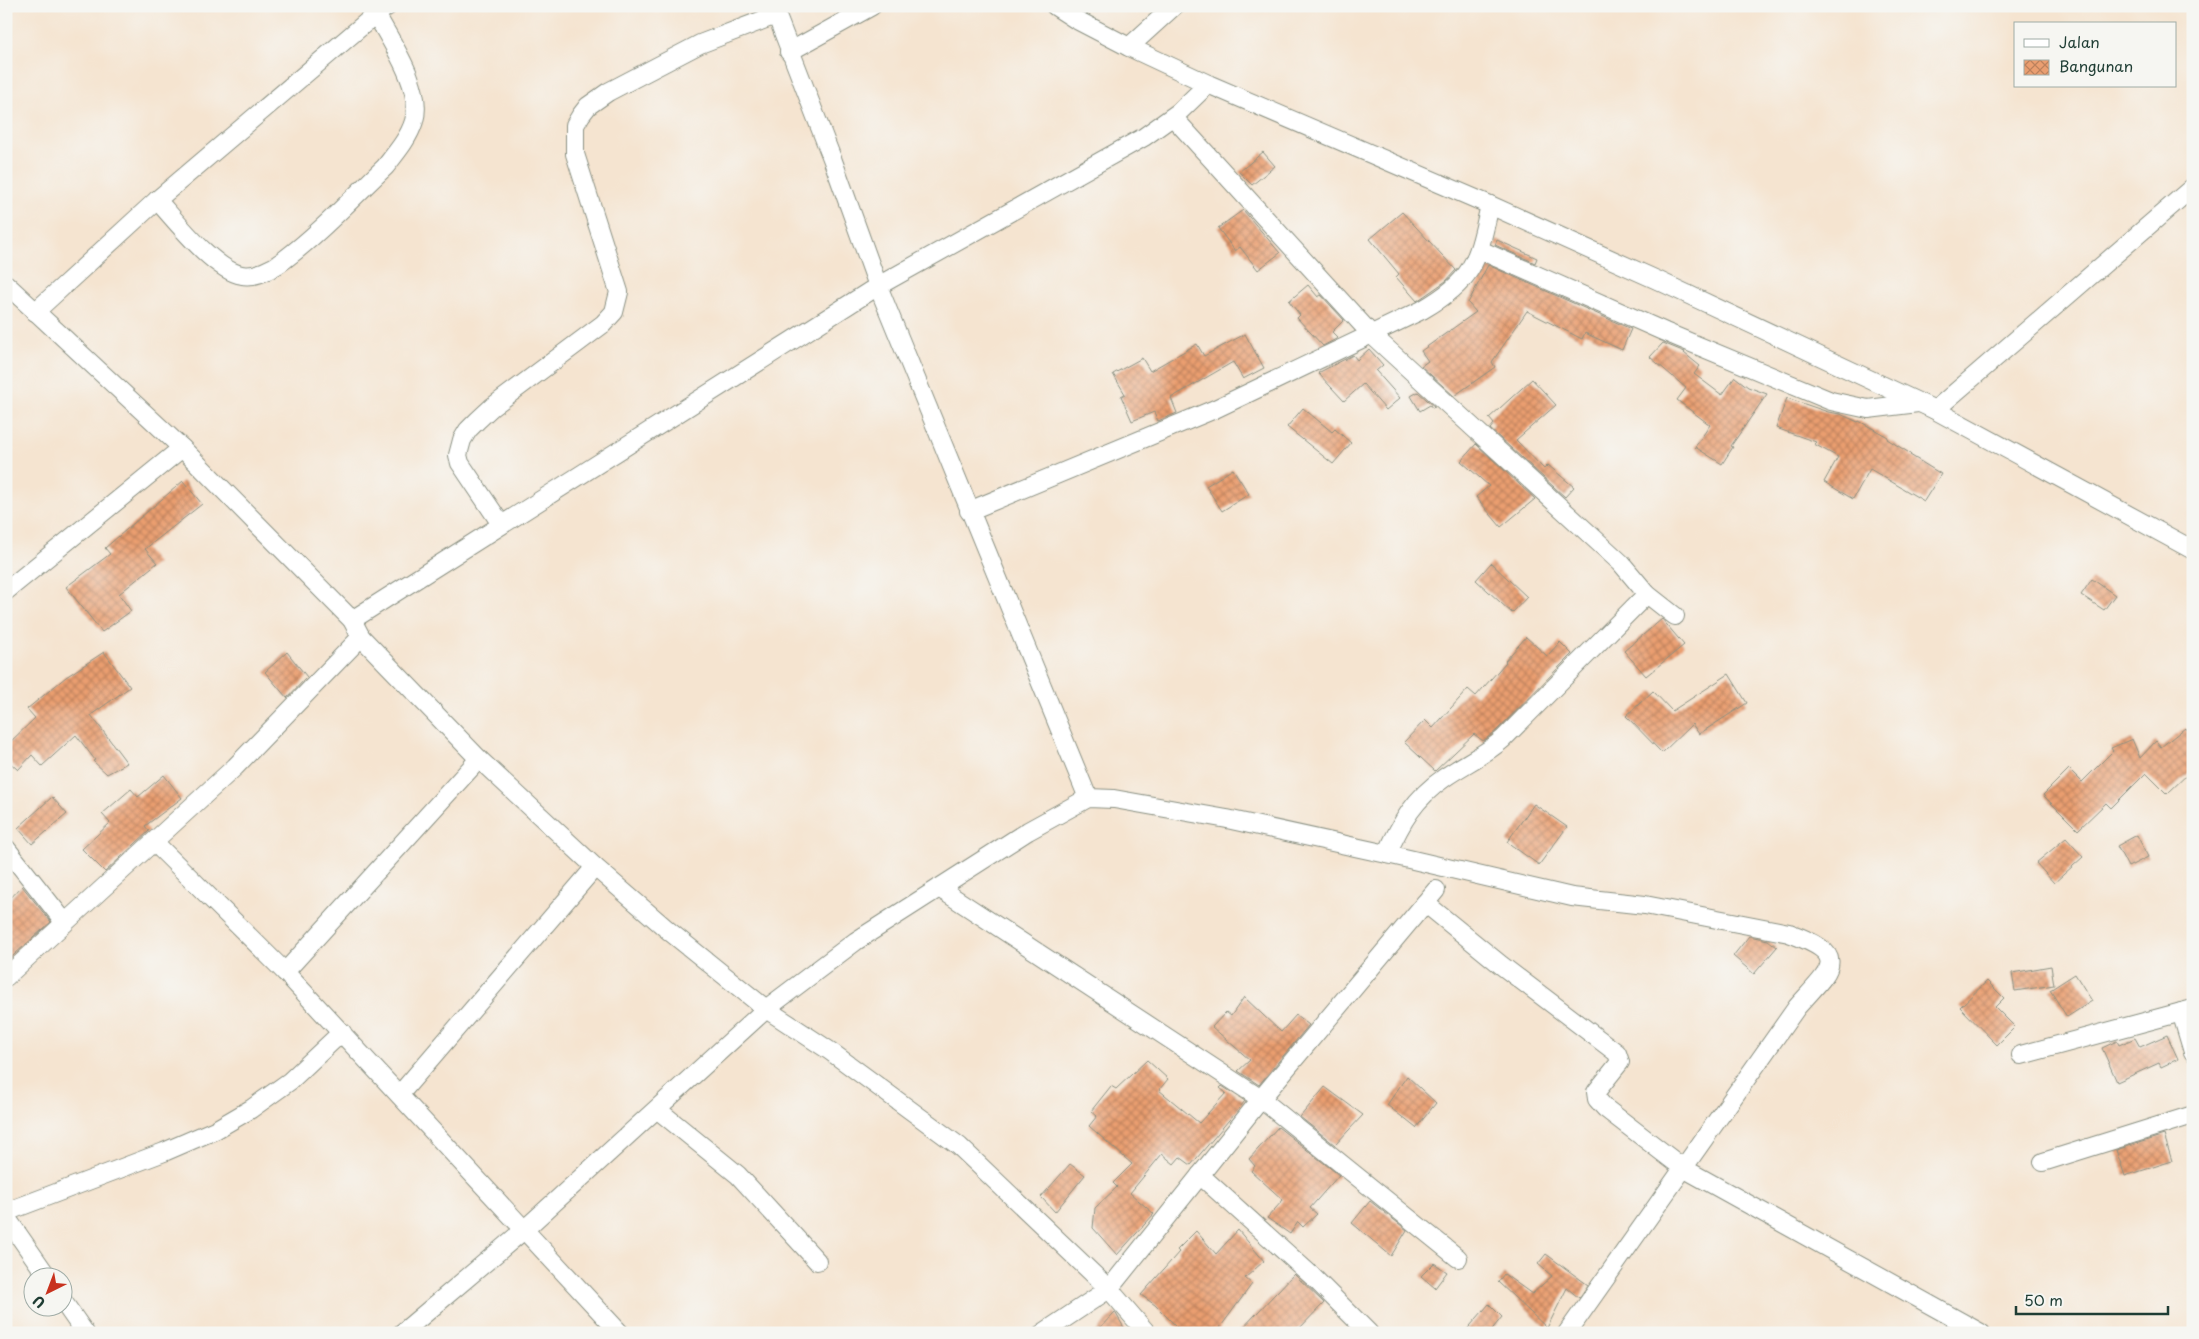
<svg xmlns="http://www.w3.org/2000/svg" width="2199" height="1339" font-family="'Playpen Sans',sans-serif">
<defs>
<pattern id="building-cross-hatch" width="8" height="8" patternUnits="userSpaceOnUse" patternTransform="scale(1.25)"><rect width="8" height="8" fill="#ea9e70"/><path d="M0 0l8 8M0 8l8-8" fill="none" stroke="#bd825d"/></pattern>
</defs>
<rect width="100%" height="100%" fill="#f6f6f2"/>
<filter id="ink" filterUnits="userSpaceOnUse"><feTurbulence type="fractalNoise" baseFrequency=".02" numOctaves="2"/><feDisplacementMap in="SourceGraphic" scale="10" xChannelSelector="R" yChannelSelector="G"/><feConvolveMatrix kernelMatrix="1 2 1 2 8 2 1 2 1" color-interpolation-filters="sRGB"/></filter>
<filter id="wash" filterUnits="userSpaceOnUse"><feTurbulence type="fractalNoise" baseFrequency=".0096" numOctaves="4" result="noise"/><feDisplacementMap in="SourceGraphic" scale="20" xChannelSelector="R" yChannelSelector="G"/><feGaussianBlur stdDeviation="1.12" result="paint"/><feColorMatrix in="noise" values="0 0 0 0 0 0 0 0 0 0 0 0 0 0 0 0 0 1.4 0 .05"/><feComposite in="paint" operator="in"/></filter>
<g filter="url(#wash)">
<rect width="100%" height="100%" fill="#f5e4d0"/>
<g id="blocks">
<g fill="url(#building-cross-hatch)">
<path d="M1263,152l12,14 -23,19 -13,-13z"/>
<path d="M1243,210l37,43 -22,17 -18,-23 -5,4 -17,-23z"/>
<path d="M1402,212l54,58 -10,11 -29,20 -21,-24 3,-3 -29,-35z"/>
<path d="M1497,240l40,18 -2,5 -40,-18z"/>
<path d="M1488,265l143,64 -9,21 -37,-17 -3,6 -55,-28 -35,51 3,5 -41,29 -33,-30 7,-5 -7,-10 55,-39 -8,-9z"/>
<path d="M1308,285l10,12 3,-2 23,25 -12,12 6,6 -15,8 -26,-28 3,-3 -11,-14z"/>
<path d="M1245,334l19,34 -21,11 -10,-17 -62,36 6,15 -19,8 -4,-9 -22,9 -11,-25 4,-2 -12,-20 29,-16 8,13 47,-27 7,12z"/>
<path d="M1663,343l22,9 -1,1 16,13 -6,8 28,21 13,-18 13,10 19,7 -36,52 2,1 -11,17 -27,-17 15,-22 -33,-25 9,-12 -36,-31z"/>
<path d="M1369,349l14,16 -7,6 24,27 -14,12 -23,-26 -19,17 -26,-28 35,-18 4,5z"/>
<path d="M1532,379l24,26 -40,35 28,29 4,-4 26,22 -9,10 -75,-68 4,-5 -5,-6z"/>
<path d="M1418,392l17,15 -3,1 -2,-3 -10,6 -9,-15z"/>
<path d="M1787,398l41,14 12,2 18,8 1,-1 29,16 -1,2 24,15 -1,1 31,19 -17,27 -54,-32 -17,30 -29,-17 14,-25 -24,-13 2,-2 -40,-14z"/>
<path d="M1303,408l29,24 3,-3 16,14 -18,21 -46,-37z"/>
<path d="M1476,444l59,55 -34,28 -25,-30 13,-11 -28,-25z"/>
<path d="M1233,469l16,25 -27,17 -16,-25z"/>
<path d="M183,481l19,23 -57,45 12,14 -38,31 12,17 -29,21 -36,-45 44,-33 -5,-6z"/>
<path d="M1491,563l36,34 -15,16 -36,-33z"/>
<path d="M2092,579l23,16 -11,15 -23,-15z"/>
<path d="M1662,619l22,26 -38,31 -22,-25z"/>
<path d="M1526,637l21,19 13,-14 12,12 -76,77 -13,10 -9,-7 -39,37 -31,-29 21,-22 8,8 35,-39 8,7 30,-34 -1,-1z"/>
<path d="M104,652l26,35 -39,28 36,48 -20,11 -14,-13 2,-1 -19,-25 -34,31 -10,-11 -14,15 -12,-11v-13l29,-28 -8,-9 39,-32z"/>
<path d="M287,652l20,25 -20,21 -22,-26z"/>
<path d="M1729,674l18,29 -48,31 -7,-10 -30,29 -36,-37 27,-25 19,20z"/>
<path d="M2185,728l8,9v32l-26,25 -21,-21 -35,35 -5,-5 -28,27 -35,-35 26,-26 13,13 31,-31 -2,-3 21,-9 8,19 16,-17 5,6z"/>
<path d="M164,775l18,23 -37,28 4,5 -44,41 -23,-23 28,-26 -8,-9 29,-25 7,8z"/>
<path d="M52,797l15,17 -35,30 -14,-16z"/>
<path d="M1534,804l33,23 -28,38 -32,-23z"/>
<path d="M2137,835l11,22 -20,10 -11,-21z"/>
<path d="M2066,838l17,19 -29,26 -18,-20z"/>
<path d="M22,886l29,36 -45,40v-59z"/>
<path d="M1749,936l19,4 9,7 -23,27 -21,-18z"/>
<path d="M2051,966l3,19 -39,6 -3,-18z"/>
<path d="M2075,974l17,27 -25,16 -17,-27z"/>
<path d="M1987,981l17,17 -9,9 20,20 -18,18 -37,-38z"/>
<path d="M1244,997l37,35 15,-17 13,10 -50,60 -21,-14 12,-11 -38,-33 14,-15 5,4z"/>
<path d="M2167,1035l11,24 -17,8 -2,-4 -42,19 -15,-34 15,-7 2,4 16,-7 5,9z"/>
<path d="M1147,1060l21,19 -9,11 40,33 27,-30 -6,-5 2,-2 23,15 -54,64 -11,-8 -6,7 -12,-10 -32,39 24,21 -37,41 -24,-27 2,-20 22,-21 -4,-4 19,-19 -43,-38 8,-10 -6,-5 20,-25 5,3z"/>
<path d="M1407,1076l29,27 -20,25 -29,-23z"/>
<path d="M1325,1087l38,28 -28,30 -35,-28z"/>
<path d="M1278,1127l61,48 -29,33 7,6 -14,13 -5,-5 -8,12 -23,-16 16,-18 -32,-29 4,-5 -6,-7z"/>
<path d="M2164,1135l8,26 -47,15 -9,-26z"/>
<path d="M1070,1164l15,11 -30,37 -14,-15z"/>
<path d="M1370,1201l37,29 -16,26 -39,-33z"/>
<path d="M1238,1230l26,31 -19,17 7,6 -36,49h-33l-28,-28 -14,-10 38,-43 -2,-2 19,-19 20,23z"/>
<path d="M1546,1254l42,31 -9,13 -12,-10 -20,40 -49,-46 6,-8 28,20 20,-18 -14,-12z"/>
<path d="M1434,1263l13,9 -12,16 -14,-12z"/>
<path d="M1294,1274l30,29 -29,30h-57z"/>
<path d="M1489,1304l13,13 -13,16h-25z"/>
<path d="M1115,1312l12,21h-32z"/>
</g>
</g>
</g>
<g filter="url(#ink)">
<use href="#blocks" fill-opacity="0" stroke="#8a9082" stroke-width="1"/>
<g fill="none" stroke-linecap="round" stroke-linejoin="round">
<defs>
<g id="street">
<path d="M773,6l60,155 45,125 210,512"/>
<path d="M1055,6l20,13 54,28 79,37 282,121 167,75 278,130 258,140"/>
<path d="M1129,47l45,-41"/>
<path d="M789,52l83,-46"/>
<path d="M1173,117l198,217 250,229 26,31 28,22"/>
<path d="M157,200c19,21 57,70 85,75 13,3 32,-7 42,-15 36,-27 68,-62 101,-93 11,-14 24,-29 29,-46 10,-32 -23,-79 -38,-107"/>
<path d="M1480,250l185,82 166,69 37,8 50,-6"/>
<path d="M6,284l176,164 170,172 9,17 118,122 116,108 74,64 97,78 64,42 129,95 150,143 38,44"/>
<path d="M35,312l122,-112 219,-186 12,-8"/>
<path d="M1935,410l258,-223"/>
<path d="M969,511l246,-102 207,-99c53,-31 55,-48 68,-105"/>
<path d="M501,524l-41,-61 -2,-8 4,-15 6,-10 10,-10 14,-13 111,-83 11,-12 5,-20 -44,-138v-29l6,-10 7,-9 20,-14 92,-48 76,-29"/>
<path d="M6,591l176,-143"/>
<path d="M352,620l526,-334 266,-149 35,-25 29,-28"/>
<path d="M154,842l131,130 335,361"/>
<path d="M6,848l53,67 5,9"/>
<path d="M1387,854c14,-32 28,-56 57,-76 20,-14 41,-23 59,-39l144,-145"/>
<path d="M939,888l322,211 197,159"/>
<path d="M1425,903l76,62 116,88 3,9 -24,30 1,7 8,9 78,60 298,165"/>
<path d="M285,972l194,-213"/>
<path d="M6,977l229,-210 126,-130"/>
<path d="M2181,1012l12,40"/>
<path d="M2021,1055l172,-46"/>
<path d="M400,1094l195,-227"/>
<path d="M658,1110l80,65 79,86"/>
<path d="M2043,1162l150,-47"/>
<path d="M1200,1175l112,101 57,57"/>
<path d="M6,1212l158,-60 51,-22 36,-21 39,-28 52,-49"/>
<path d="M6,1217l41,59"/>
<path d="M62,1300l23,33"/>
<path d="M402,1333l123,-104 241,-220 90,-68 172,-110 60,-33 26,1 113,20 169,37 176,41 73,8 144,28c63,23 42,36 8,74l-230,326"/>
<path d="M1043,1333l66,-44 156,-195 171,-204"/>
</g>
</defs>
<use href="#street" stroke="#8a9082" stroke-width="20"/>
<use href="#street" stroke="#fff" stroke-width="18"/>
</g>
</g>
<rect width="2199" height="1339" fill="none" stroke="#f6f6f2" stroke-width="25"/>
<rect x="2014" y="22" width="162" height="65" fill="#f6f6f2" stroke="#a0aca6"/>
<rect x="2024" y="39" width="25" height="8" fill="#ffffff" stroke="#a0aca6"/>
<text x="2059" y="48" font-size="15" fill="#1f3d34">Jalan</text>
<rect x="2024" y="60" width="25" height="15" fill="url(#building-cross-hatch)" stroke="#a0aca6"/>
<text x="2059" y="72" font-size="15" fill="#1f3d34">Bangunan</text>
<g transform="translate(48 1292) rotate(222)"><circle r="24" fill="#f6f6f2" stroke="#a0aca6"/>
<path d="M0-4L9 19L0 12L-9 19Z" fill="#c8321e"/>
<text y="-8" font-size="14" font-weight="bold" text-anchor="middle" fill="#1f3d34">U</text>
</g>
<path d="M2016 1306v8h152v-8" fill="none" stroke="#1f3d34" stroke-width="2.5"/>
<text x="2024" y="1306" font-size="15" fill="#1f3d34" stroke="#f6f6f2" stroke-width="4" paint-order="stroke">50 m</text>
</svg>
